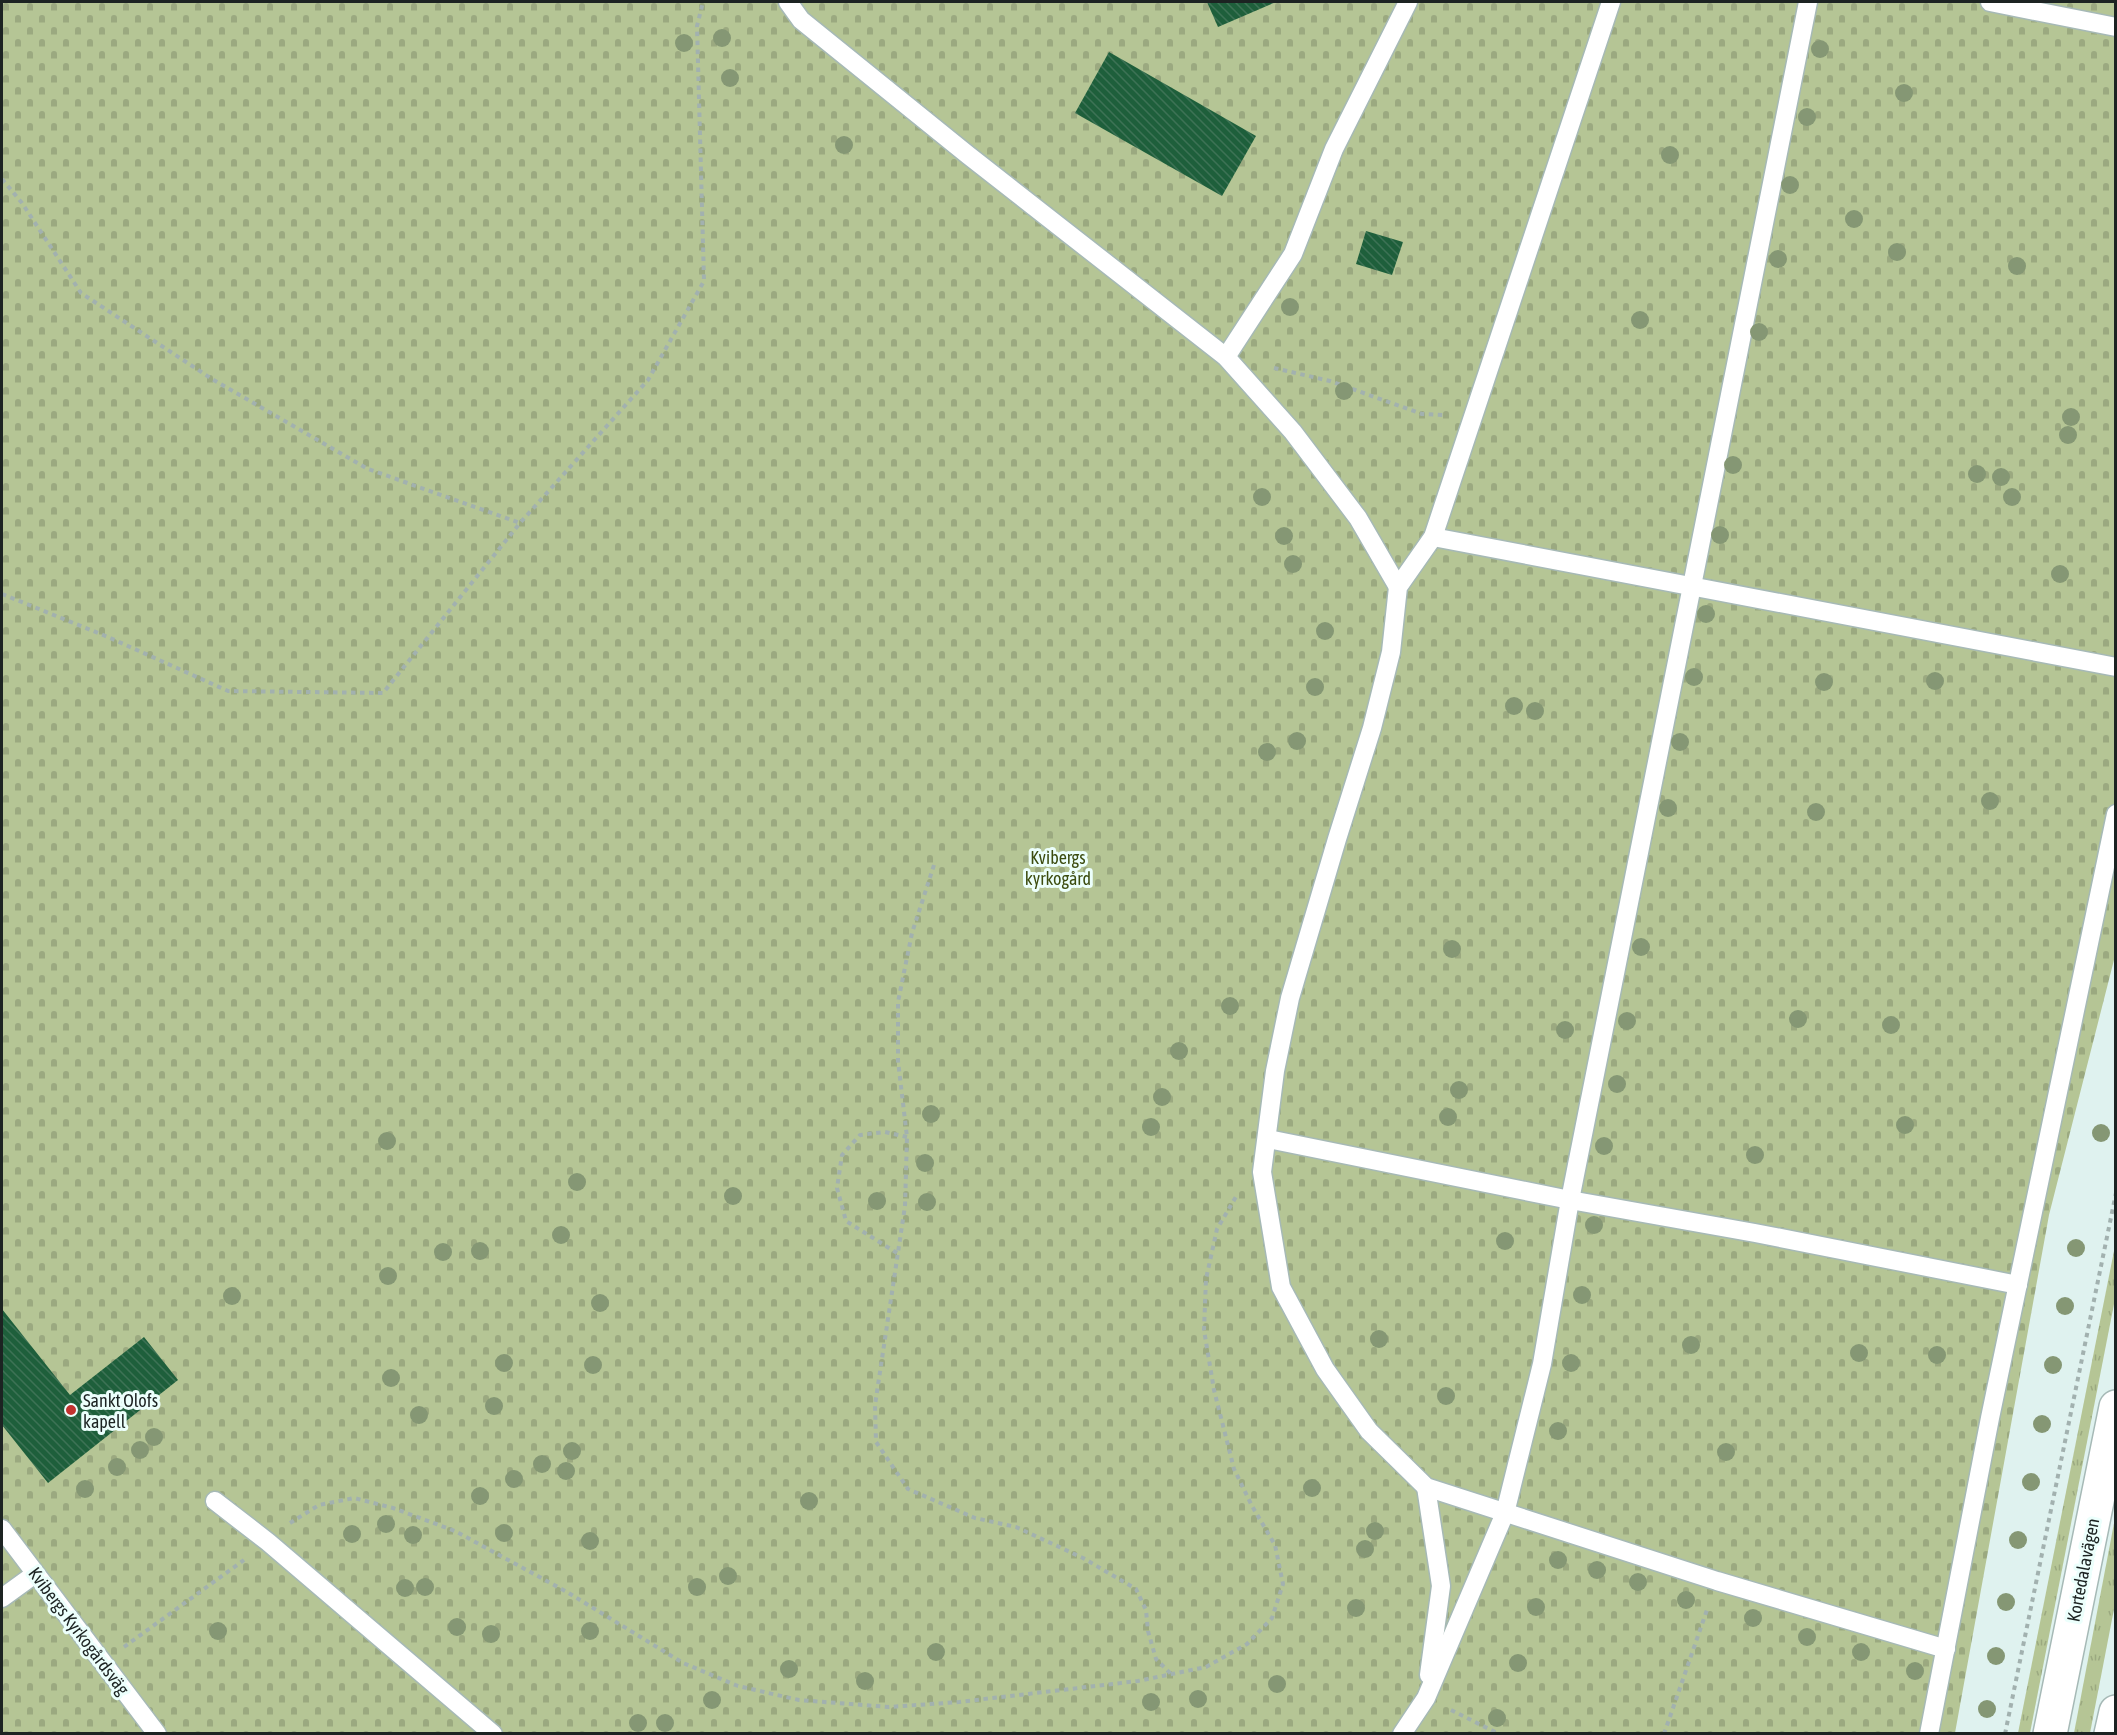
<svg xmlns="http://www.w3.org/2000/svg" width="2117" height="1735" font-family="'Asap Condensed',sans-serif">
<defs>
<pattern id="grass-tufts" width="24" height="20" patternUnits="userSpaceOnUse" patternTransform="scale(1.5)"><rect width="24" height="20" fill="#b5c595"/><path d="M3 7l-1-3M5 7V3M7 7l1-3M15 17l-1-3M17 17v-4M19 17l1-3" fill="none" stroke="#9ba980"/></pattern>
<pattern id="cemetery-stones" width="16" height="16" patternUnits="userSpaceOnUse" patternTransform="scale(1.5)"><rect width="16" height="16" fill="#b5c595"/><path d="M2 7V4a2 2 0 0 1 4 0v3zM10 15v-3a2 2 0 0 1 4 0v3z" fill="#9ba980"/></pattern>
<pattern id="building-back-hatch" width="6" height="6" patternUnits="userSpaceOnUse" patternTransform="scale(1.5)"><rect width="6" height="6" fill="#1e5f3b"/><path d="M-1 5l2 2M0 0l6 6M5-1l2 2" fill="none" stroke="#3d7255"/></pattern>
</defs>
<rect width="100%" height="100%" fill="#dff2ef"/>
<g fill="url(#grass-tufts)">
<path d="M2115,1246v53l-85,434h-12z"/>
<path d="M2115,1518v86l-25,129h-16z"/>
</g>
<path fill="url(#cemetery-stones)" d="M2,2h2113v954l-66,259 -94,518 -1953,1z"/>
<g fill="url(#building-back-hatch)">
<path d="M1207,2h69l-58,25z"/>
<path d="M1109,52l147,84 -34,60 -147,-83z"/>
<path d="M1366,231l37,11 -11,33 -36,-11z"/>
<path d="M2,1309l68,86 74,-58 34,43 -130,103 -46,-58z"/>
</g>
<g fill="none" stroke-linecap="round" stroke-linejoin="round">
<defs>
<g id="lane">
<path d="M788,2l13,18 167,135 258,202 67,75 65,86 40,69"/>
<path d="M1611,2l-178,535 -35,50 -7,65 -19,76 -35,111 -47,159 -15,73 -13,101 19,115 44,82 44,62 57,56 291,94 229,68"/>
<path d="M1990,2l126,25"/>
<path d="M1226,357l67,-103 41,-105 74,-147"/>
<path d="M1433,537l683,130"/>
<path d="M1268,1139l302,61 185,33 263,52"/>
<path d="M1426,1487l15,99 -12,89"/>
<path d="M215,1501l53,41 225,192"/>
<path d="M2,1529l155,205"/>
<path d="M2,1598l33,-24"/>
<path d="M1402,1734l24,-36 79,-185 37,-149 28,-164 238,-1198"/>
<path d="M1929,1734l61,-316 126,-604"/>
</g>
<g id="secondary">
<path d="M2050,1734l66,-327"/>
<path d="M2111,1734l5,-22"/>
</g>
</defs>
<use href="#lane" stroke="#a6b9b6" stroke-width="21"/>
<use href="#secondary" stroke="#a6b9b6" stroke-width="36"/>
<g stroke="#a2b1af" stroke-width="4" stroke-dasharray="4.5 4.5" stroke-linecap="butt">
<path d="M2,179l20,24 59,90 131,86 156,90 152,54"/>
<path d="M1274,368l56,13 92,33 23,1"/>
<path d="M2,594l106,43 120,54 155,2 137,-170 128,-143 56,-99 -7,-255 6,-24"/>
<path d="M934,865l-22,68 -14,69v59l9,76 -2,69 -30,199 1,37 32,47 67,29 41,9 67,31 53,31 10,21 2,21 8,28 15,15"/>
<path d="M897,1253l-51,-32 -9,-33 5,-33 18,-20 25,-3 22,5"/>
<path d="M290,1523l29,-18 35,-7 39,10 62,23 112,61 116,71 55,23 61,14 90,7 70,-5 179,-21 68,-14 41,-23 25,-26 11,-34 -8,-39 -23,-39 -18,-37 -20,-79 -10,-60 2,-51 11,-50 20,-34"/>
<path d="M124,1647l120,-87"/>
<path d="M1451,1710l48,24"/>
<path d="M1664,1734l44,-127"/>
<path d="M2005,1734l111,-541"/>
</g>
<use href="#lane" stroke="#fff" stroke-width="18"/>
<use href="#secondary" stroke="#fff" stroke-width="33"/>
</g>
<g fill="#859774">
<circle cx="722" cy="38" r="9"/>
<circle cx="684" cy="43" r="9"/>
<circle cx="1820" cy="49" r="9"/>
<circle cx="730" cy="78" r="9"/>
<circle cx="1904" cy="93" r="9"/>
<circle cx="1807" cy="117" r="9"/>
<circle cx="844" cy="145" r="9"/>
<circle cx="1670" cy="155" r="9"/>
<circle cx="1790" cy="185" r="9"/>
<circle cx="1854" cy="219" r="9"/>
<circle cx="1897" cy="252" r="9"/>
<circle cx="1778" cy="259" r="9"/>
<circle cx="2017" cy="266" r="9"/>
<circle cx="1290" cy="307" r="9"/>
<circle cx="1640" cy="320" r="9"/>
<circle cx="1759" cy="332" r="9"/>
<circle cx="1344" cy="391" r="9"/>
<circle cx="2071" cy="417" r="9"/>
<circle cx="2068" cy="435" r="9"/>
<circle cx="1733" cy="465" r="9"/>
<circle cx="1977" cy="474" r="9"/>
<circle cx="2001" cy="477" r="9"/>
<circle cx="1262" cy="497" r="9"/>
<circle cx="2012" cy="497" r="9"/>
<circle cx="1720" cy="535" r="9"/>
<circle cx="1284" cy="536" r="9"/>
<circle cx="1293" cy="564" r="9"/>
<circle cx="2060" cy="574" r="9"/>
<circle cx="1706" cy="614" r="9"/>
<circle cx="1325" cy="631" r="9"/>
<circle cx="1694" cy="677" r="9"/>
<circle cx="1935" cy="681" r="9"/>
<circle cx="1824" cy="682" r="9"/>
<circle cx="1315" cy="687" r="9"/>
<circle cx="1514" cy="706" r="9"/>
<circle cx="1535" cy="711" r="9"/>
<circle cx="1297" cy="741" r="9"/>
<circle cx="1680" cy="742" r="9"/>
<circle cx="1267" cy="752" r="9"/>
<circle cx="1990" cy="801" r="9"/>
<circle cx="1668" cy="808" r="9"/>
<circle cx="1816" cy="812" r="9"/>
<circle cx="1641" cy="947" r="9"/>
<circle cx="1452" cy="949" r="9"/>
<circle cx="1230" cy="1006" r="9"/>
<circle cx="1798" cy="1019" r="9"/>
<circle cx="1627" cy="1021" r="9"/>
<circle cx="1891" cy="1025" r="9"/>
<circle cx="1565" cy="1030" r="9"/>
<circle cx="1179" cy="1051" r="9"/>
<circle cx="1617" cy="1084" r="9"/>
<circle cx="1459" cy="1090" r="9"/>
<circle cx="1162" cy="1097" r="9"/>
<circle cx="931" cy="1114" r="9"/>
<circle cx="1448" cy="1117" r="9"/>
<circle cx="1905" cy="1125" r="9"/>
<circle cx="1151" cy="1127" r="9"/>
<circle cx="2101" cy="1133" r="9"/>
<circle cx="387" cy="1141" r="9"/>
<circle cx="1604" cy="1146" r="9"/>
<circle cx="1755" cy="1155" r="9"/>
<circle cx="925" cy="1163" r="9"/>
<circle cx="577" cy="1182" r="9"/>
<circle cx="733" cy="1196" r="9"/>
<circle cx="877" cy="1201" r="9"/>
<circle cx="927" cy="1202" r="9"/>
<circle cx="1594" cy="1225" r="9"/>
<circle cx="561" cy="1235" r="9"/>
<circle cx="1505" cy="1241" r="9"/>
<circle cx="2076" cy="1248" r="9"/>
<circle cx="480" cy="1251" r="9"/>
<circle cx="443" cy="1252" r="9"/>
<circle cx="388" cy="1276" r="9"/>
<circle cx="1582" cy="1295" r="9"/>
<circle cx="232" cy="1296" r="9"/>
<circle cx="600" cy="1303" r="9"/>
<circle cx="2065" cy="1306" r="9"/>
<circle cx="1379" cy="1339" r="9"/>
<circle cx="1691" cy="1345" r="9"/>
<circle cx="1859" cy="1353" r="9"/>
<circle cx="1937" cy="1355" r="9"/>
<circle cx="504" cy="1363" r="9"/>
<circle cx="1571" cy="1363" r="9"/>
<circle cx="593" cy="1365" r="9"/>
<circle cx="2053" cy="1365" r="9"/>
<circle cx="391" cy="1378" r="9"/>
<circle cx="1446" cy="1396" r="9"/>
<circle cx="494" cy="1406" r="9"/>
<circle cx="419" cy="1415" r="9"/>
<circle cx="2042" cy="1424" r="9"/>
<circle cx="1558" cy="1431" r="9"/>
<circle cx="154" cy="1437" r="9"/>
<circle cx="140" cy="1450" r="9"/>
<circle cx="572" cy="1451" r="9"/>
<circle cx="1726" cy="1452" r="9"/>
<circle cx="542" cy="1464" r="9"/>
<circle cx="117" cy="1467" r="9"/>
<circle cx="566" cy="1471" r="9"/>
<circle cx="514" cy="1479" r="9"/>
<circle cx="2031" cy="1482" r="9"/>
<circle cx="1312" cy="1488" r="9"/>
<circle cx="85" cy="1489" r="9"/>
<circle cx="480" cy="1496" r="9"/>
<circle cx="809" cy="1501" r="9"/>
<circle cx="386" cy="1524" r="9"/>
<circle cx="1375" cy="1531" r="9"/>
<circle cx="504" cy="1533" r="9"/>
<circle cx="352" cy="1534" r="9"/>
<circle cx="413" cy="1535" r="9"/>
<circle cx="2018" cy="1540" r="9"/>
<circle cx="590" cy="1541" r="9"/>
<circle cx="1365" cy="1549" r="9"/>
<circle cx="1558" cy="1560" r="9"/>
<circle cx="1597" cy="1570" r="9"/>
<circle cx="728" cy="1576" r="9"/>
<circle cx="1638" cy="1582" r="9"/>
<circle cx="425" cy="1587" r="9"/>
<circle cx="697" cy="1587" r="9"/>
<circle cx="405" cy="1588" r="9"/>
<circle cx="1686" cy="1600" r="9"/>
<circle cx="2006" cy="1602" r="9"/>
<circle cx="1536" cy="1607" r="9"/>
<circle cx="1356" cy="1608" r="9"/>
<circle cx="1753" cy="1618" r="9"/>
<circle cx="457" cy="1627" r="9"/>
<circle cx="218" cy="1631" r="9"/>
<circle cx="590" cy="1631" r="9"/>
<circle cx="491" cy="1634" r="9"/>
<circle cx="1807" cy="1637" r="9"/>
<circle cx="936" cy="1652" r="9"/>
<circle cx="1861" cy="1652" r="9"/>
<circle cx="1996" cy="1656" r="9"/>
<circle cx="1518" cy="1663" r="9"/>
<circle cx="789" cy="1669" r="9"/>
<circle cx="1915" cy="1671" r="9"/>
<circle cx="865" cy="1681" r="9"/>
<circle cx="1277" cy="1684" r="9"/>
<circle cx="1198" cy="1699" r="9"/>
<circle cx="712" cy="1700" r="9"/>
<circle cx="1151" cy="1702" r="9"/>
<circle cx="1987" cy="1709" r="9"/>
<circle cx="1497" cy="1718" r="9"/>
<circle cx="638" cy="1723" r="9"/>
<circle cx="665" cy="1723" r="9"/>
</g>
<circle fill="#c1322f" stroke="#ecfffc" stroke-width="2" cx="71" cy="1410" r="6"/>
<g text-anchor="middle" dominant-baseline="central" stroke-width="6" stroke-linejoin="round" paint-order="stroke">
<g font-size="18" fill="#3c4c0f" stroke="#ecfffc">
<text x="1058" y="857">Kvibergs<tspan x="1058" dy="21">kyrkogård</tspan></text>
</g>
<g font-size="18" fill="#1c2322" stroke="#ecfffc" text-anchor="start">
<text x="83" y="1400">Sankt Olofs<tspan x="83" dy="21">kapell</tspan></text>
</g>
<g font-size="18" fill="#1c2322" stroke="#ecfffc">
<text transform="translate(2083 1570) rotate(-79)">Kortedalavägen</text>
<text transform="translate(79 1631) rotate(53)">Kvibergs Kyrkogårdsväg</text>
</g>
</g>
<rect width="2117" height="1735" fill="none" stroke="#1c2322" stroke-width="6"/>
</svg>
